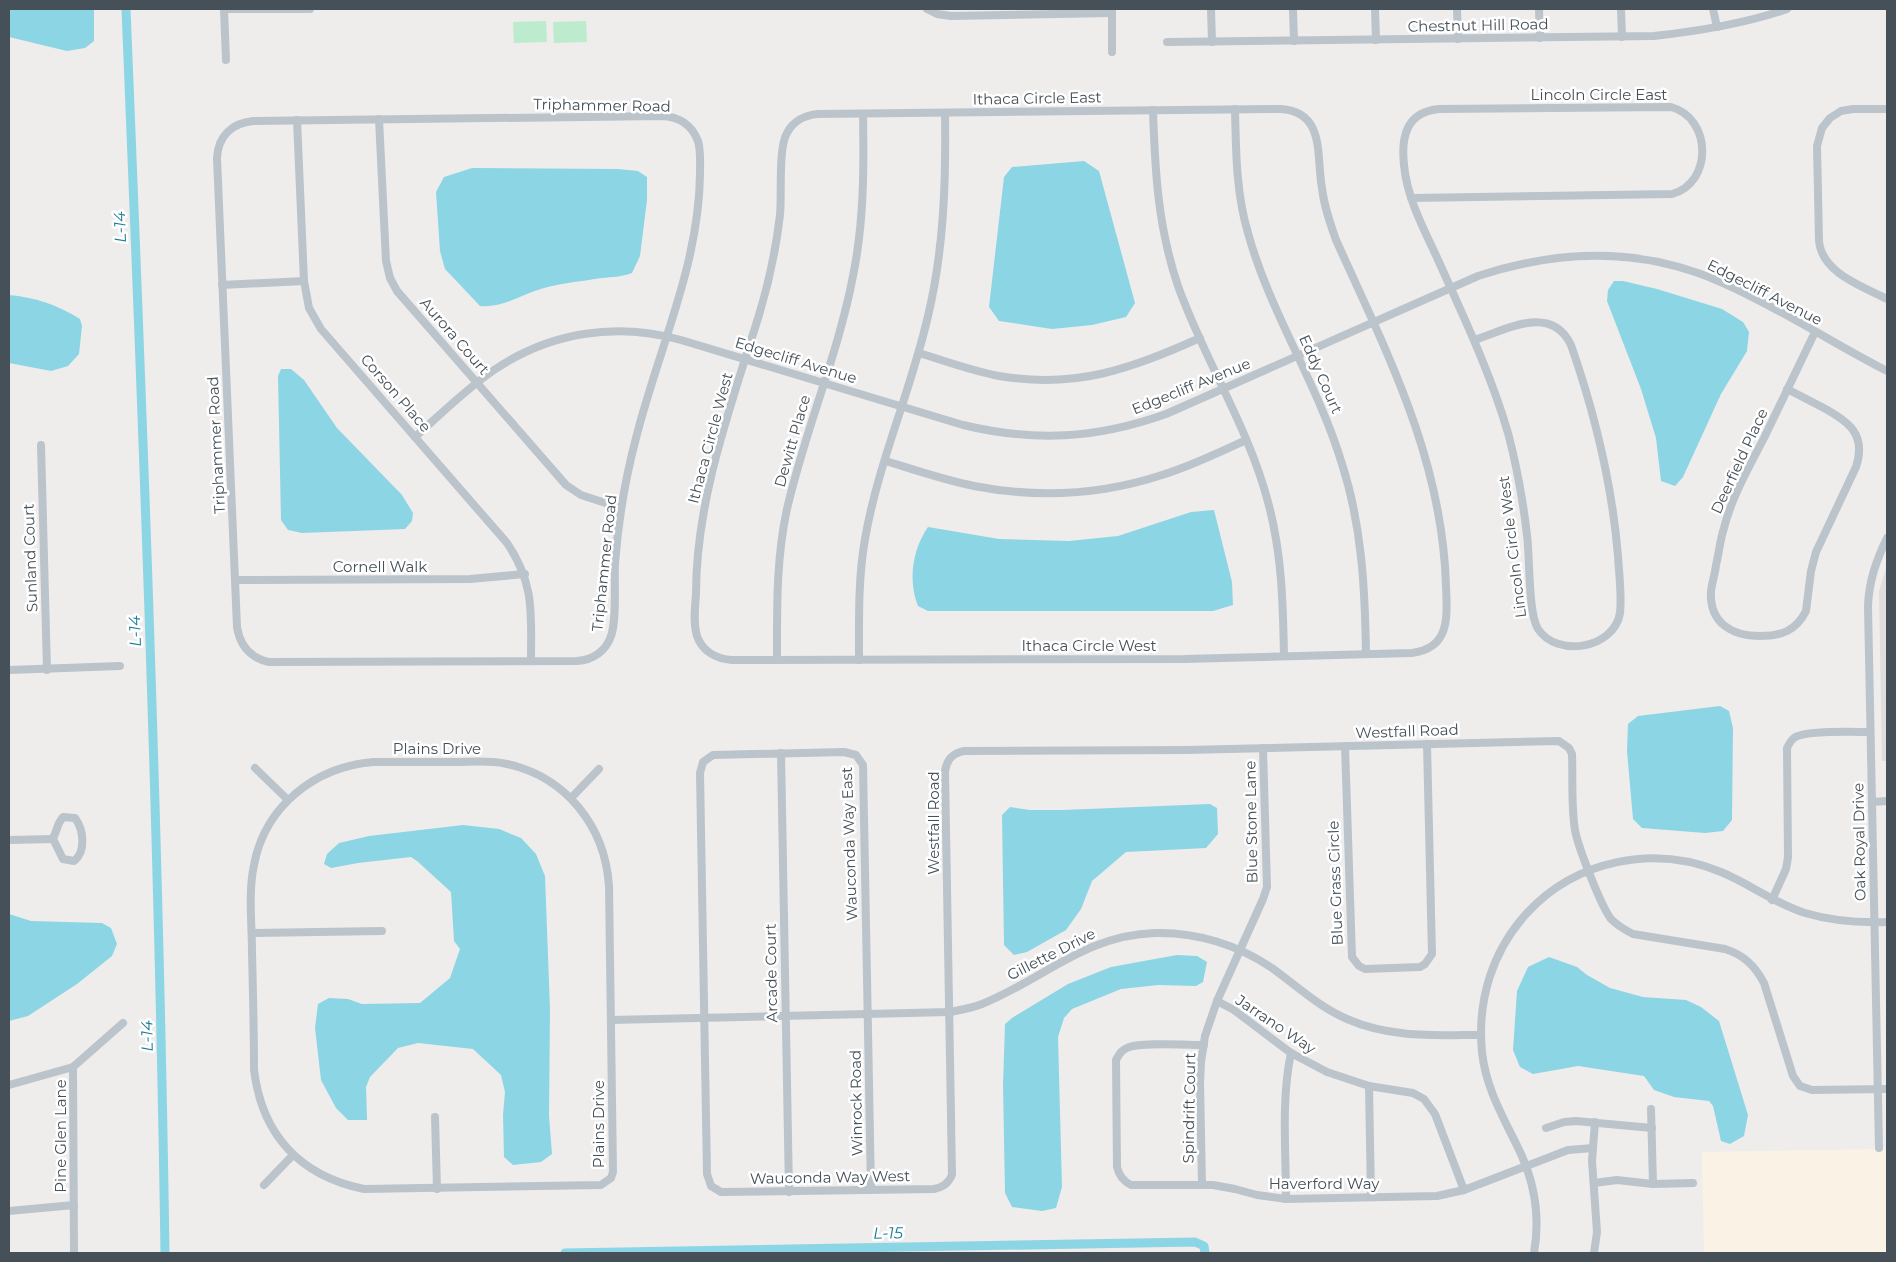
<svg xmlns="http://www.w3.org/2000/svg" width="1896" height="1262" font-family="Montserrat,sans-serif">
<rect width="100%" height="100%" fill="#efecec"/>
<path fill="#faf3e5" d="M1887,1149v104h-183l-2,-101z"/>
<path fill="#e0dddd" d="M1887,565v196h-5l-3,-170z"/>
<g fill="#bcebcd">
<path d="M546,21l1,21 -33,1 -1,-21z"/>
<path d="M586,21l1,21 -33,1 -1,-21z"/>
</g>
<g fill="#8cd5e5">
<path d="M9,9h85v32l-9,7 -18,3 -58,-14z"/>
<path d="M1084,161l15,10 36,132 -9,14 -34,8 -40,4 -53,-8 -10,-14 15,-130 8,-10z"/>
<path d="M472,168l146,1 20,2 9,6v23l-7,56 -8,17c-10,4 -20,4 -30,5 -19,3 -40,5 -58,10 -22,6 -40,20 -64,18l-35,-37 -5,-18 -4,-59 8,-15z"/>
<path d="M1614,281h9l34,8 65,20 21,13 6,10 -2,19 -26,43 -38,83 -8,9 -14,-5 -5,-43 -15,-49 -34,-88 1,-11z"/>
<path d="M9,295c25,2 49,10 71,24l2,7 -3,28 -11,12 -17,5 -42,-8z"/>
<path d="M281,369h10l13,11 33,48 65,67 11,18 -1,8 -7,8 -103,4 -14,-3 -7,-10 -3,-144z"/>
<path d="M1214,510l18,72 1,23 -20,6h-285l-10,-5c-10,-25 -6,-56 10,-79l71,12 70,2 49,-5 73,-24z"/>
<path d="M1720,706l9,5 4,17 -1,92 -9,11 -18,2 -63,-5 -9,-9 -6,-68 1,-27 10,-8z"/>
<path d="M1210,804l7,4 1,26 -12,14 -80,4 -34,29 -11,28 -15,21 -39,22 -13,3 -10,-10 -2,-130 8,-8 20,3h33z"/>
<path d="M463,825l36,4 22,9 15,16 9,22 5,133 -1,107 3,38 -11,8 -28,3 -9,-8 -1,-42 2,-23 -4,-17 -28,-26 -55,-6 -20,5 -28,29 -4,10 1,33h-19l-12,-12 -15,-28 -6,-52 3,-24 11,-6 19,1 14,5 58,-1 30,-25 10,-29 -6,-8 -3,-49 -34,-31 -6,-4 -53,6 -27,5 -7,-4 3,-10 12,-11 30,-7z"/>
<path d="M9,914l22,7 71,2 9,5 6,16 -5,12 -35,28 -49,32 -19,5z"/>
<path d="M1177,955l20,1 10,6 -4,20 -7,4 -38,-1 -37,4 -49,20 -8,9 -6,19 4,150 -6,21 -14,3 -30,-4 -7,-14 -2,-108 2,-61 7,-6 56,-34 43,-17z"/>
<path d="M1549,957l28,10 10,8 23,13 33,9 43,3 15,7 18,14 29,94 -4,21 -14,8 -9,-3 -8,-35 -4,-5 -35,-4 -20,-7 -10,-14 -66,-10 -45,8 -13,-7 -7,-17 4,-59 11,-24z"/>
</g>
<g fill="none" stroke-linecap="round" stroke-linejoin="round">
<g stroke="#8cd5e5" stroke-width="9">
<path d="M126,9c17,415 33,829 39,1244"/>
<path d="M565,1253l630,-11 9,4 1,7"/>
</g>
<g stroke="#bbc4cb" stroke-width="8">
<path d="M224,9h86"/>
<path d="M224,9l2,51"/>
<path d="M927,9l10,5 14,2 161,-3"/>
<path d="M1112,9v43"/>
<path d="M1211,9l1,33"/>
<path d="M1293,9l1,32"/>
<path d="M1375,9l1,31"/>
<path d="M1457,9l1,30"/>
<path d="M1539,9l1,29"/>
<path d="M1621,9l1,28"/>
<path d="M1713,9l4,18"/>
<path d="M1167,42l487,-6c45,-5 90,-12 133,-27"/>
<path d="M1235,109c1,42 1,84 13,124 22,80 70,151 94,231 20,62 23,125 24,190"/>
<path d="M1281,109c45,3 35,48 41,79 2,18 8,35 14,52 51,113 106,218 110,345 1,31 5,63 -34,68l-228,6 -452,1c-16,-1 -30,-9 -35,-24 -4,-13 -2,-29 -1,-42 0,-96 35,-188 63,-279 10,-33 17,-66 21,-100 2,-20 -2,-67 7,-82 6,-12 18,-18 31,-19z"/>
<path d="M1887,109h-34l-12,2 -11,7 -8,10 -5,18 2,95c3,32 43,45 68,58"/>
<path d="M1153,110c2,62 5,117 25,176 26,73 70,140 90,216 14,51 15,102 16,154"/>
<path d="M663,116c16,1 29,9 35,25 3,10 2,23 2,33 -1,92 -42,176 -64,264 -11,42 -18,84 -21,126 -1,19 2,56 -4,72 -5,15 -18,24 -34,25l-308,1c-18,-4 -29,-16 -32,-35l-20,-469c1,-22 15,-35 36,-37z"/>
<path d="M379,119l7,142 4,17 7,13 169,194 15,10 40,13"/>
<path d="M297,120l7,161 5,27 12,21 186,214c28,41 24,71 24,118"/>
<path d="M1411,198l261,-4c41,-11 40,-76 -1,-87l-232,2c-33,3 -38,28 -35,56 3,34 21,66 35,97 25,56 52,112 69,171 9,34 15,68 19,102 3,22 1,78 11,94 19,29 76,20 82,-16 2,-18 -1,-39 -2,-57 -6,-73 -23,-142 -47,-211 -20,-42 -65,-15 -97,-5"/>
<path d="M222,285l82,-4"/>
<path d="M919,353c26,8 53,18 80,23 78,13 131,-7 201,-38"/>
<path d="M1787,389c12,6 23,12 35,18 26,14 45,27 34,60l-40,85 -5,19 -5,40c-10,20 -25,25 -46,25 -28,0 -51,-13 -49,-45 1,-8 4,-17 5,-26 3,-12 4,-25 8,-37 8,-32 25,-61 40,-90 17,-36 34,-71 51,-106"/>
<path d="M415,437c26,-23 51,-48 79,-67 56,-38 122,-48 187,-30l282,85c71,17 133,14 203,-11l312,-138c82,-27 165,-29 245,7 57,25 109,60 164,88"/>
<path d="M41,445l6,225"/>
<path d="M886,461c29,9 58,19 88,25 62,12 127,9 188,-11 29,-9 56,-22 84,-35"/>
<path d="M235,580l235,-1 55,-5"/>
<path d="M777,660c0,-50 -1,-101 10,-151 18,-79 51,-154 66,-233 11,-54 11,-108 10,-162"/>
<path d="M859,660c0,-41 -1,-81 6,-121 13,-76 46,-148 63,-223 16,-67 18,-134 17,-203"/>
<path d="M9,670l111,-4"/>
<path d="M1345,746l7,211 7,9 6,3 55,-2 5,-3 7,-10 -5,-210"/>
<path d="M781,753l8,439"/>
<path d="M373,762c27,0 54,0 81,0 17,0 35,-2 53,2 59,13 98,62 102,122l4,286 -2,6 -10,7 -237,4c-64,-13 -102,-54 -110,-119 0,-39 -1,-78 -2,-118 0,-28 -4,-59 2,-87 11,-59 61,-98 119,-103z"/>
<path d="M255,768l33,32"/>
<path d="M571,798l28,-29"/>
<path d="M1872,802l15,-1"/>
<path d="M63,817l12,1c9,12 11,34 -1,43l-11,-2 -10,-20 6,-16z"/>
<path d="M9,840l44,-1"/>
<path d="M1772,900l14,-31 2,-12 -1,-109c2,-4 4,-8 7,-10 10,-8 61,-6 76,-6"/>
<path d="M252,933l130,-2"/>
<path d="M1217,1001l17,9 57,43 36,19 42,14 44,7 11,6 11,15 29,76"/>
<path d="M611,1020l339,-8c11,-2 22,-4 32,-8 62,-25 103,-69 173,-71 42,-1 83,12 117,35 25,18 47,39 75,51 43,19 88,16 134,16"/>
<path d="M1204,1045c-17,0 -65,-3 -77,3 -6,2 -8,7 -11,12l1,107c2,9 6,14 14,18h82l22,4 22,6 29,4 151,-3 27,-6 104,-40 25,-2"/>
<path d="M73,1067l1,186"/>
<path d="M9,1085l64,-18 50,-44"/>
<path d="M1369,1086l2,111"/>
<path d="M1651,1109l2,75"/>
<path d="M435,1117l2,72"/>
<path d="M1546,1128l18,-6 12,-1 76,7"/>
<path d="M1879,1148l-11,-542c1,-25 8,-45 19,-68"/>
<path d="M1594,1183l23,-3 36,4 40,-1"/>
<path d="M1202,1184l-2,-101 1,-21 4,-26 12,-35 46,-102 4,-12 -4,-139"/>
<path d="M264,1185l29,-30"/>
<path d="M871,1190l-8,-425 -7,-10 -12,-3 -131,3 -10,7 -3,11 7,401 4,12 10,6 213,-3c9,-2 14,-5 18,-14l-7,-404c2,-12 8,-18 19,-20l222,-1 373,-9 10,7 3,6c1,25 -1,52 3,76 3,17 26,76 36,89 7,7 14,11 22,15l92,15c19,6 30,17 39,34l29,93 7,10 12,4 75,-1"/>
<path d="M1286,1199c0,-49 -5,-99 5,-146"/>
<path d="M9,1211l65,-6"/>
<path d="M1534,1253c6,-34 1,-68 -13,-99 -16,-34 -35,-64 -39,-102 -5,-51 10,-101 45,-139 49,-53 127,-69 194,-41 29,12 53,31 84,41 27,8 55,10 82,9"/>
<path d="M1594,1253l3,-21 -5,-71 3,-39"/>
</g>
</g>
<g text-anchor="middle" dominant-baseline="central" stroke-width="5" stroke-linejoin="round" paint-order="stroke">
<g font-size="15" fill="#465058" stroke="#fff">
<text transform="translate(1478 25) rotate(-1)">Chestnut Hill Road</text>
<text x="1599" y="94">Lincoln Circle East</text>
<text transform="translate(1037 98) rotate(-1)">Ithaca Circle East</text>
<text transform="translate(602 105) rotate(1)">Triphammer Road</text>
<text transform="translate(1765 292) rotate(27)">Edgecliff Avenue</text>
<text transform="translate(455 336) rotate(49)">Aurora Court</text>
<text transform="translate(796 360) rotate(17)">Edgecliff Avenue</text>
<text transform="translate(1321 374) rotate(66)">Eddy Court</text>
<text transform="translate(1191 386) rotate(-22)">Edgecliff Avenue</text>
<text transform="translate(396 393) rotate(49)">Corson Place</text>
<text transform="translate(710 438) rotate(-75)">Ithaca Circle West</text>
<text transform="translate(792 441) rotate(-74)">Dewitt Place</text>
<text transform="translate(216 445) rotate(-93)">Triphammer Road</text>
<text transform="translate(1739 461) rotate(-65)">Deerfield Place</text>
<text transform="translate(1512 547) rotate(-97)">Lincoln Circle West</text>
<text transform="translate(30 558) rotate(-92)">Sunland Court</text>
<text transform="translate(604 563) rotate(-84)">Triphammer Road</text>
<text x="380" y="566">Cornell Walk</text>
<text x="1089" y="645">Ithaca Circle West</text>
<text transform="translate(1407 731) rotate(-2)">Westfall Road</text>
<text x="437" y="748">Plains Drive</text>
<text transform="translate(1251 822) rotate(-91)">Blue Stone Lane</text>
<text transform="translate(933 823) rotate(-90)">Westfall Road</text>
<text transform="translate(1859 842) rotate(-91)">Oak Royal Drive</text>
<text transform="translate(849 844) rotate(-92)">Wauconda Way East</text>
<text transform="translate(1335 883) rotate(-92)">Blue Grass Circle</text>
<text transform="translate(1051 954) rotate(-27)">Gillette Drive</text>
<text transform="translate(771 973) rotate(-91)">Arcade Court</text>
<text transform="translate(1276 1024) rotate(34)">Jarrano Way</text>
<text transform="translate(856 1103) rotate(-91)">Winrock Road</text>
<text transform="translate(1189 1108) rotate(-89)">Spindrift Court</text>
<text transform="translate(598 1124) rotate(-90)">Plains Drive</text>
<text transform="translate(60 1136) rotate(-90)">Pine Glen Lane</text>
<text transform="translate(830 1177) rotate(-1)">Wauconda Way West</text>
<text x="1324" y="1183">Haverford Way</text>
</g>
<g font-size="16" font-style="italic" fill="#157d95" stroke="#fff">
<text transform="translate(120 227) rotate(-92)">L-14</text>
<text transform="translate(135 631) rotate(-92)">L-14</text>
<text transform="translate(147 1036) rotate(-91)">L-14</text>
<text transform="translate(888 1233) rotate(-1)">L-15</text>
</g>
</g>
<rect width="1896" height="1262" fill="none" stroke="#465058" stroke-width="20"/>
</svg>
